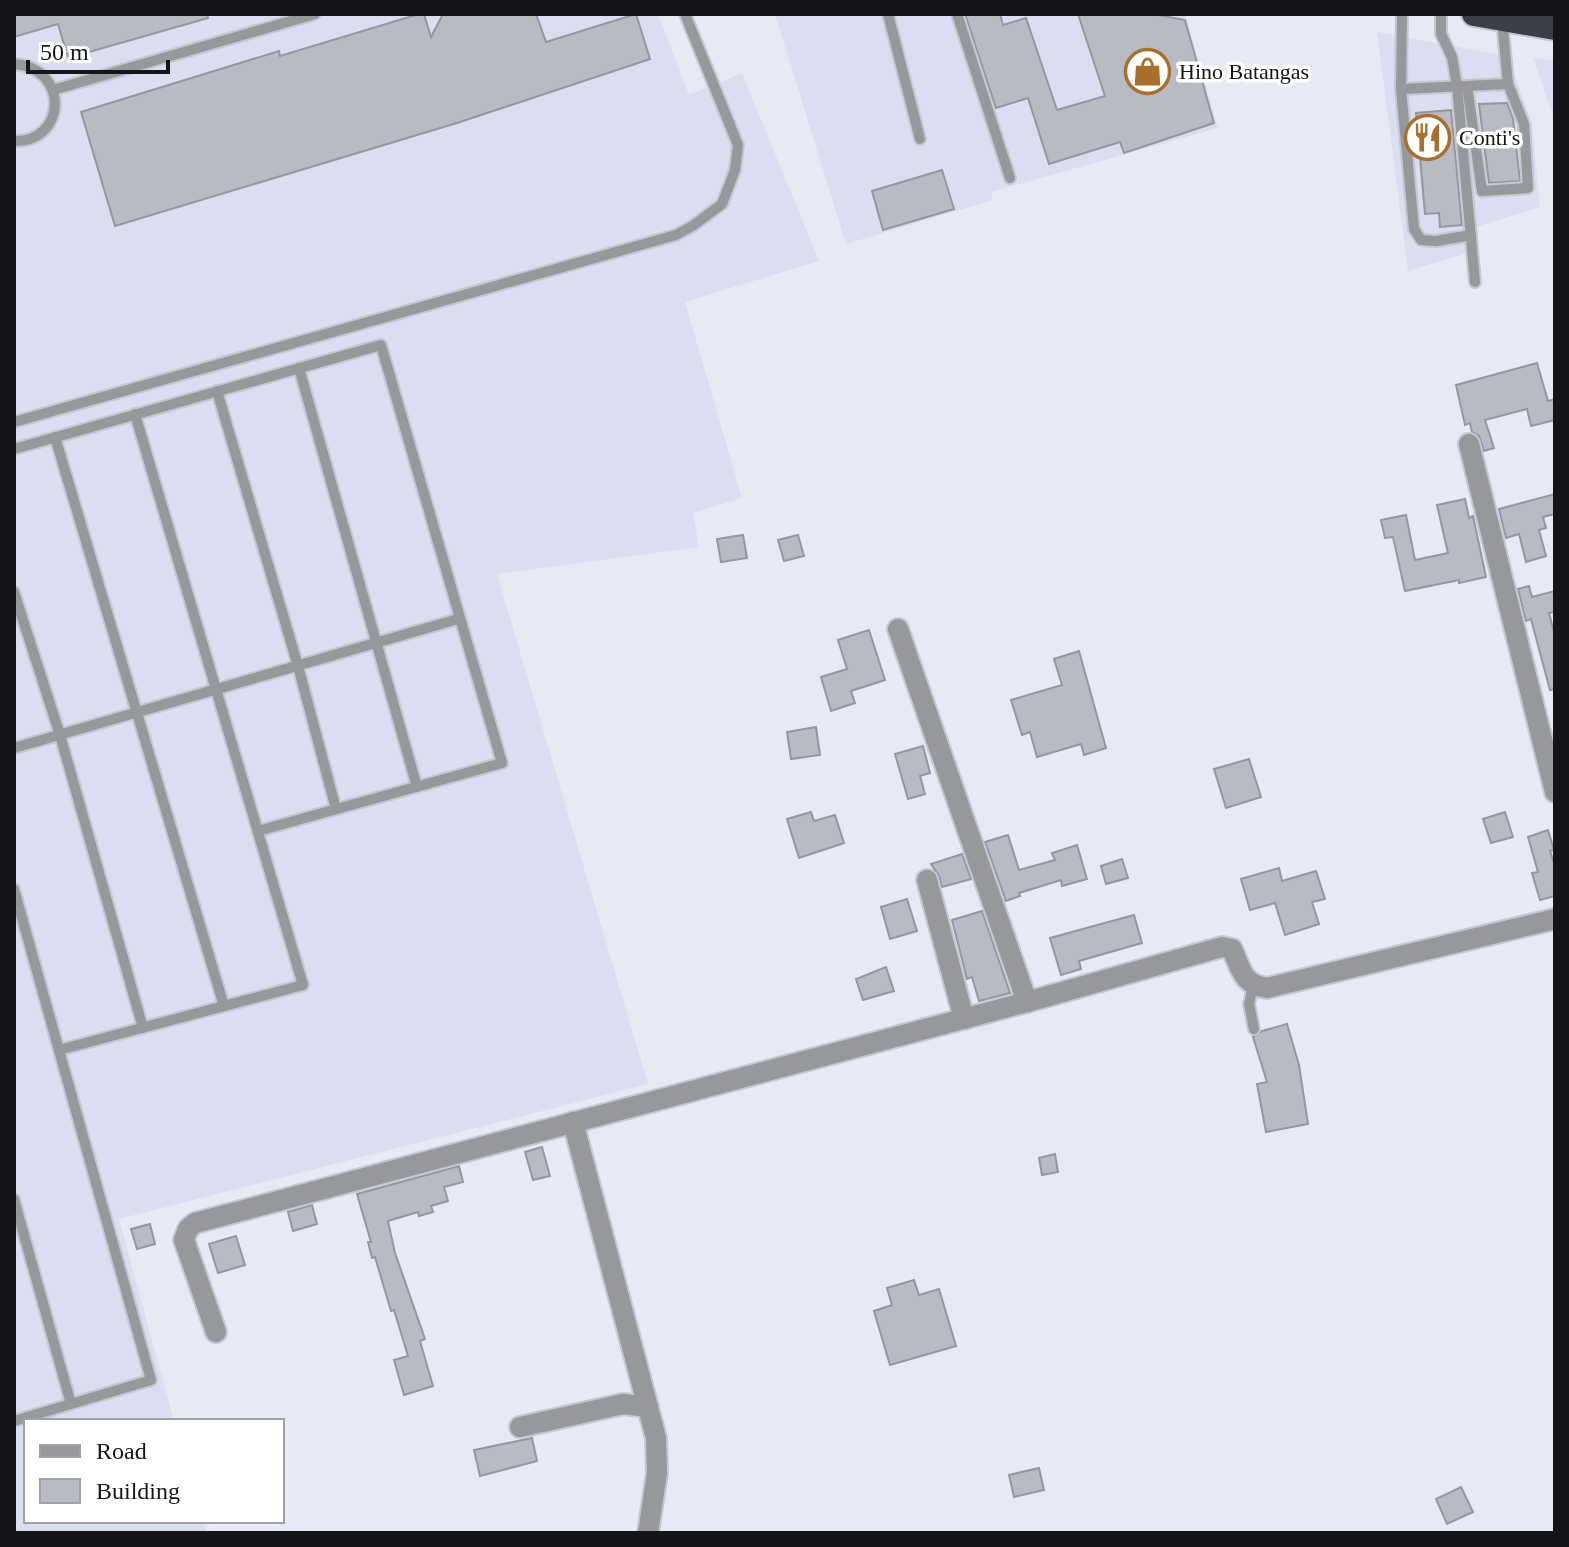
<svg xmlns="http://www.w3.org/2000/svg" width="1569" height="1547" font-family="'Times New Roman',serif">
<rect width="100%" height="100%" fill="#e7e9f4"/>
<g fill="#dbdef0">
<path d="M14,14h644l31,81 53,-22 77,188 -134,41 57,196 -49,15 6,34 -202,27 151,510 -529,135 55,202h-148v100h177l4,12h-193z"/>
<path d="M775,14h410l33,114 -227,64 2,8 -147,44z"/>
<path d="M1377,32l131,24 24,68 8,83 -64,20 2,23 -70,21z"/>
<path d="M1533,57l22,4v61z"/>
</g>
<g fill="#b8bac4" stroke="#9596a0" stroke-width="2">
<path d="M14,14h193l1,4 -140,40 -10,-34 -44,13z"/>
<path d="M419,14h5l7,23 12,-23h93l10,28 90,-28 14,45 -193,64 -342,103 -34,-114 198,-61 1,5z"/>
<path d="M965,14h35l3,11 23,-7 31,92 48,-14 -27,-82h76l31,6 29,103 -90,30 -4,-11 -71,22 -21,-66 -32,10z"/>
<path d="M1507,103l6,16 7,62 -31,2 -10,-79z"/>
<path d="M1451,110l11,115 -22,2 -1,-14 -14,1 -9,-101z"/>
<path d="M942,170l12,39 -71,21 -11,-39z"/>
<path d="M1537,363l11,38 7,-2v21l-24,6 -4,-17 -42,11 9,28 -10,3 -5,-15 -7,-4 -2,-9 -5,2 -9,-40z"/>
<path d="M1555,494v20l-12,3 3,11 -7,2 7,26 -20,6 -7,-28 -13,4 -7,-29z"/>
<path d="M1465,499l4,19 4,-2 13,61 -27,6v-3l-54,11 -12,-54 -8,1 -4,-18 25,-5 9,45 33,-7 -11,-48z"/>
<path d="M743,535l4,23 -26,4 -4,-23z"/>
<path d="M798,535l6,21 -20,5 -6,-21z"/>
<path d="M1529,586l3,11 23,-6v21l-6,1 6,23v53l-5,1 -19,-71 -5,2 -8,-32z"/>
<path d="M869,630l16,50 -34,11 4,12 -24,8 -10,-34 26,-8 -9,-29z"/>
<path d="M1079,651l27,97 -22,7 -3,-11 -44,13 -7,-25 -8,3 -11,-35 51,-15 -8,-26z"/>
<path d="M816,727l4,28 -29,4 -4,-27z"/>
<path d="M923,746l7,27 -10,3 5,18 -17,5 -13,-45z"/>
<path d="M1249,759l12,38 -35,11 -12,-39z"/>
<path d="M811,812l3,9 21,-6 9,28 -45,15 -12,-39z"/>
<path d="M1505,812l8,25 -22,6 -8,-24z"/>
<path d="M1548,830l6,20 -4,1 5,15v30l-15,4 -8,-27 6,-1 -10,-35z"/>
<path d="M1008,835l11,35 36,-10 -3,-7 25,-8 10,34 -25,7 -1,-6 -42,13 1,3 -14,5 -21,-59z"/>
<path d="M962,854l9,25 -29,8 -3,-11 -8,-12z"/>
<path d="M1122,859l6,19 -22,6 -5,-18z"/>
<path d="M1279,868l3,13 34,-10 9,28 -13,3 7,22 -34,11 -10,-32 -25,7 -9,-31z"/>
<path d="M907,899l10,32 -27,8 -9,-32z"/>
<path d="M982,911l28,82 -31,8 -7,-24 -5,2 -15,-59z"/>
<path d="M1134,915l8,28 -63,18 2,8 -20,6 -11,-37z"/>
<path d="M886,967l8,24 -31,9 -7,-21z"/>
<path d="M1287,1024l12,41 9,59 -42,8 -9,-48 10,-2 -14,-45 9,-6z"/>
<path d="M542,1147l8,29 -17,4 -8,-28z"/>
<path d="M1055,1154l3,18 -16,3 -3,-17z"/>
<path d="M459,1166l4,16 -19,5 4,14 -17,5 2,6 -14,4 -1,-4 -30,9 7,32 30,86 -5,2 13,45 -29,9 -10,-35 14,-4 -14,-46 -3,1 -16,-54 -3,1 -4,-16h3l-14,-48z"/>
<path d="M312,1205l5,19 -24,7 -5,-19z"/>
<path d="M150,1224l5,20 -18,5 -6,-20z"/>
<path d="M236,1236l9,29 -27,8 -9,-29z"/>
<path d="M914,1280l5,15 20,-6 17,57 -66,19 -16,-54 18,-6 -5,-17z"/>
<path d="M532,1438l5,23 -57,15 -6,-26z"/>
<path d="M1039,1468l5,22 -30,7 -5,-22z"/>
<path d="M1461,1487l12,25 -26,12 -11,-25z"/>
</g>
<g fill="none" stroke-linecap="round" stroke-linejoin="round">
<defs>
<g id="lane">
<path d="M888,14l32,125"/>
<path d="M957,14l53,164"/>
<path d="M1402,14l-1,75 13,140 7,11 15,1 35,-6"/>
<path d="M1441,14v20l11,23 5,29 18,196"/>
<path d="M14,64c56,4 53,78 0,77"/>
<path d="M1467,86l15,105 46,-3 -4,-64 -16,-40 -6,-65"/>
<path d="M1401,89l107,-5"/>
<path d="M53,90l262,-76"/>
<path d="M299,368l118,419"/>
<path d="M217,391l81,275 38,143"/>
<path d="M14,422l662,-187 18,-10 28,-21 13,-34 3,-25 -53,-131"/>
<path d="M55,437l169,569"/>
<path d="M14,449l367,-104 121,418 -244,68"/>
<path d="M14,592l46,143 83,293"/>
<path d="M14,748l444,-129"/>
<path d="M14,889l137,491 -137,41"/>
<path d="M1253,986l-4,18 5,25"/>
<path d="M59,1050l244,-65 -168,-571"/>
<path d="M14,1199l57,205"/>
</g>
<g id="street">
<path d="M1469,444l86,348"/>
<path d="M898,629l129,373"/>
<path d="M927,880l37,139"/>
<path d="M573,1122l83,316 1,35 -9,60"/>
<path d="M216,1332l-32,-92 4,-11 7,-6 832,-221 195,-55 10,2c10,22 10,35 35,39l288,-69"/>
<path d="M520,1427l103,-23 25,3"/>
</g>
<path id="highway" d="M1474,14l81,14"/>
</defs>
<use href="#lane" stroke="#c5c7d1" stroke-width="14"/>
<use href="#street" stroke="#c5c7d1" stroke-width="24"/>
<use href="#highway" stroke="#c5c7d1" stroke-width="28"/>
<use href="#lane" stroke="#97989c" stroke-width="10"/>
<use href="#street" stroke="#97989c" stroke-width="20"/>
<use href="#highway" stroke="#3c3e46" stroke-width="24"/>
</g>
<defs>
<symbol id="shop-ring" viewBox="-11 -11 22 22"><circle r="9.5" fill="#fff" stroke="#a7702c" stroke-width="1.5"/><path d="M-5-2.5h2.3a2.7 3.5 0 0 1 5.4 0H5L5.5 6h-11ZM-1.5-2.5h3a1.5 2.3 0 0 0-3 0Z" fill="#a7702c"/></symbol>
<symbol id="restaurant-ring" viewBox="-11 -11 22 22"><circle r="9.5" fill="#fff" stroke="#a7702c" stroke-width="1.5"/><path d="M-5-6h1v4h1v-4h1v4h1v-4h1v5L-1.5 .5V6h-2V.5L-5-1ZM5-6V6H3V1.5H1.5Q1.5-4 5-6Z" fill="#a7702c"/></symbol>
</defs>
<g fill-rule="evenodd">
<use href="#shop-ring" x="1122" y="46" width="51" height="51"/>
<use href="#restaurant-ring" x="1402" y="112" width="51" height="51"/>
</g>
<g text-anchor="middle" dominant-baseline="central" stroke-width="7" stroke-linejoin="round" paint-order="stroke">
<g font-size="22" fill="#151519" stroke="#fff" text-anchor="start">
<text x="1179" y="71">Hino Batangas</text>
<text x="1459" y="137">Conti's</text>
</g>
</g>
<rect width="1569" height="1547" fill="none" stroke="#151519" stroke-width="32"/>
<rect x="24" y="1419" width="260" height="104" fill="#ffffff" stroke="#a1a1a3" stroke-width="2"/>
<rect x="40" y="1445" width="40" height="12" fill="#97989c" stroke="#a1a1a3" stroke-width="2"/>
<text x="96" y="1459" font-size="24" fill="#151519">Road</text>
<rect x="40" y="1479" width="40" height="24" fill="#b8bac4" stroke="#a1a1a3" stroke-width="2"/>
<text x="96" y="1499" font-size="24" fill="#151519">Building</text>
<path d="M28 60v12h140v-12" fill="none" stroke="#151519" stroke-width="4"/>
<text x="40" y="60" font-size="24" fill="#151519" stroke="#ffffff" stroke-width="6" paint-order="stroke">50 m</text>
</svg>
